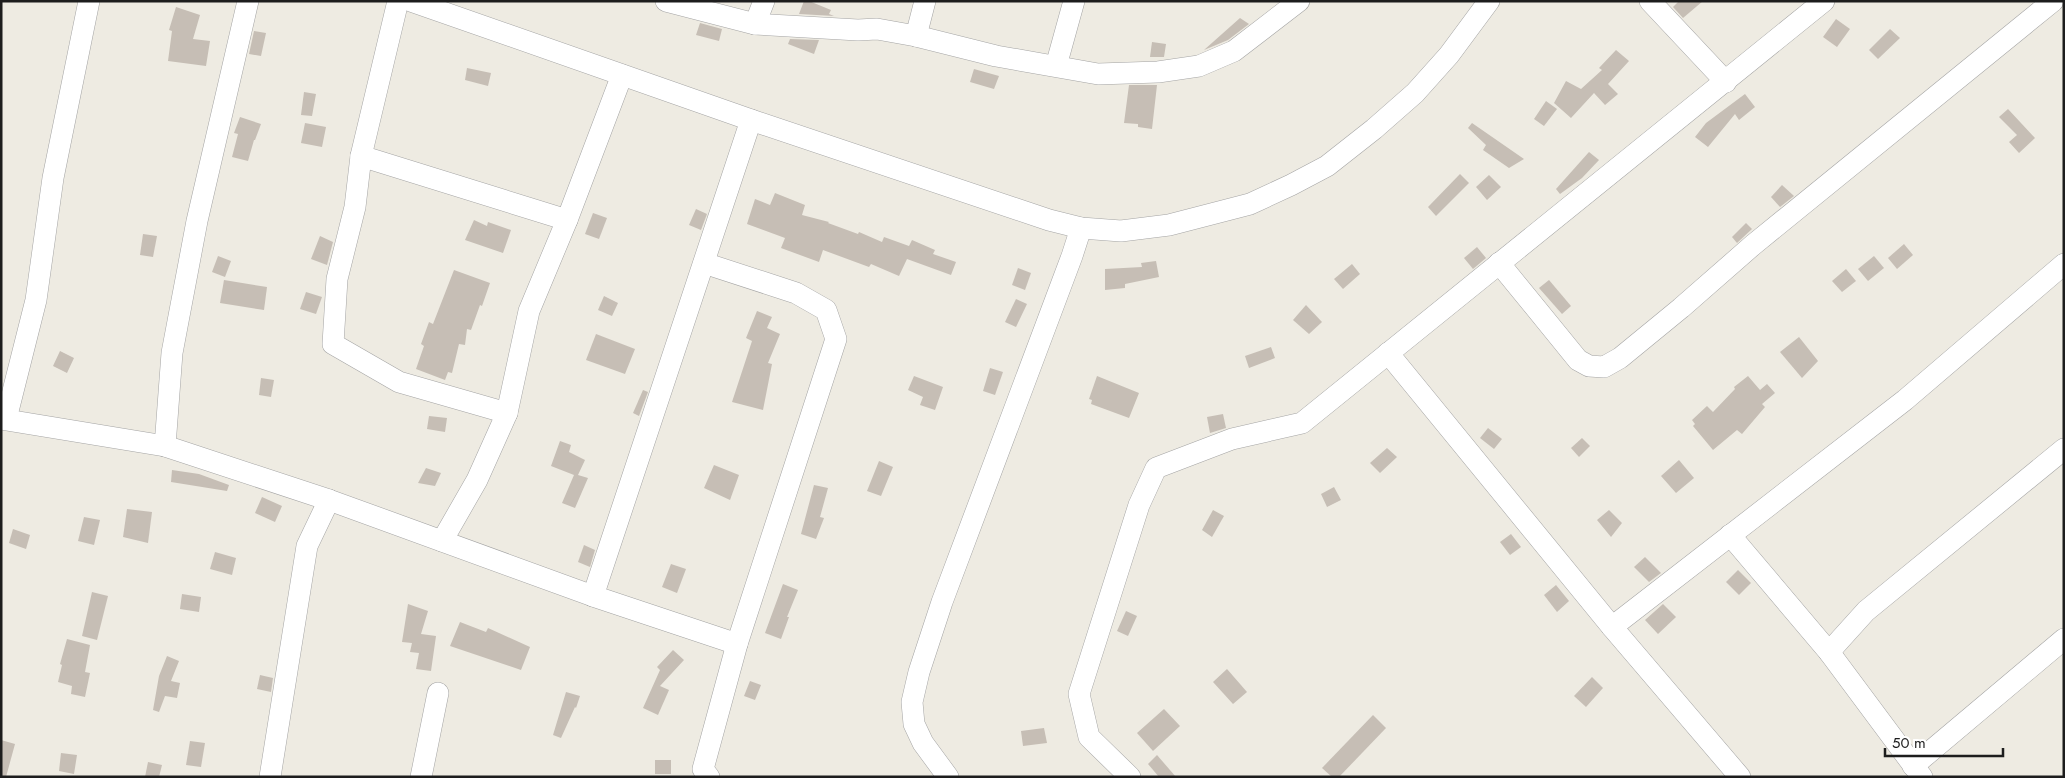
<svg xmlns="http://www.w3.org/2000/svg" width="2065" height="778" font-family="Jost,sans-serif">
<rect width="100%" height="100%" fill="#eeebe2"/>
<g fill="#c6beb5">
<path d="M804,1h5l22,9 -2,4 5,2 -35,-2z"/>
<path d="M1679,1h24l-20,17 -10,-11z"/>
<path d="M176,7l24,8 -7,24 17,2 -4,25 -38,-5 4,-30 -3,-1z"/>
<path d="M1240,18l9,6 -21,16 -24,10z"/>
<path d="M1836,19l14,10 -13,18 -14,-10z"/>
<path d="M700,23l22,6 -3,12 -23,-6z"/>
<path d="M1890,29l10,9 -22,21 -9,-9z"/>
<path d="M254,31l12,2 -5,23 -12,-2z"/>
<path d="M790,39l29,1 -5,14 -26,-10z"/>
<path d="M1152,42l14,2 -2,13h-14z"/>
<path d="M1616,50l13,11 -21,23 10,10 -13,11 -11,-12 -23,25 -17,-15 12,-22 15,8 21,-19 -3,-2z"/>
<path d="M467,68l24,5 -3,13 -23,-6z"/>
<path d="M974,69l25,7 -5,13 -24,-7z"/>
<path d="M1129,85h28l-5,44 -14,-2v-3l-14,-1z"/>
<path d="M304,92l12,2 -4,22 -11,-1z"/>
<path d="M1745,94l10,13 -16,13 -4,-6 -27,33 -13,-10 11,-14z"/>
<path d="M1546,101l11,8 -13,17 -10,-7z"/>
<path d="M2008,109l27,29 -16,15 -10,-11 8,-7 -18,-18z"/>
<path d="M240,117l21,7 -6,16h-1l-6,21 -16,-4 6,-23 -4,-1z"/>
<path d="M305,123l21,4 -4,20 -21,-4z"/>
<path d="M1472,123l52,36 -15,9 -26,-18 3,-5 -18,-17z"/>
<path d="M1589,152l10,8 -17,18 -22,16 -4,-5z"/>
<path d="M1460,174l9,9 -33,33 -8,-9z"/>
<path d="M1489,175l12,12 -14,13 -11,-13z"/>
<path d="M1782,185l12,11 -14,11 -9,-10z"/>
<path d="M775,193l30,12 -3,10 27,7 -1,1 30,11 1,-2 23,10 2,-5 25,9 3,-6 23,10 -2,4 23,8 -5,13 -44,-16 -8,17 -28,-12 -2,3 -46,-17 -4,12 -38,-14 4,-10 -38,-14 8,-25 15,6z"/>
<path d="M696,209l11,5 -6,16 -12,-5z"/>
<path d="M593,213l14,5 -8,21 -14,-5z"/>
<path d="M474,220l13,6 1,-4 23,8 -8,23 -38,-13z"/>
<path d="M1746,223l6,6 -15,14 -5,-6z"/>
<path d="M143,234l14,2 -4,21 -13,-2z"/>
<path d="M320,236l13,6 -6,23 -16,-6z"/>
<path d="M1904,244l9,11 -16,14 -9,-11z"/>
<path d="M1477,247l9,11 -13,11 -9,-11z"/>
<path d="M218,256l13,5 -6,16 -13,-5z"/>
<path d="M1874,256l10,12 -16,13 -10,-12z"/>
<path d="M1156,261l3,16 -34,7v4l-20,2v-21l37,-2 -1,-4z"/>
<path d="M1352,264l8,10 -17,15 -9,-10z"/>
<path d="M1018,268l13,5 -6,17 -13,-5z"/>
<path d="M1846,269l10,12 -14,11 -10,-11z"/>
<path d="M454,270l36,13 -8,23 -2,-1 -9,25 -4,-1 -2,16 -6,-1 -7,29 -4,-1 -3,8 -29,-11 8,-23 -3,-2 8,-22 4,2z"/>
<path d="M224,280l43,7 -3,23 -44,-7z"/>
<path d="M1549,280l22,26 -9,8 -23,-26z"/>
<path d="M306,292l16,5 -6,17 -16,-5z"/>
<path d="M604,296l14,7 -6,13 -14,-6z"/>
<path d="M1016,299l11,5 -11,23 -11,-5z"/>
<path d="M1306,305l16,17 -13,12 -16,-14z"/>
<path d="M757,311l15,6 -5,11 13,6 -12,29 4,1 -9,46 -31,-8 20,-61 -6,-3z"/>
<path d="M596,334l39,15 -10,25 -39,-14z"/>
<path d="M1799,337l19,24 -16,17 -22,-26z"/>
<path d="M1271,347l4,11 -26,10 -4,-12z"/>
<path d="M60,351l14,7 -7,15 -14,-7z"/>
<path d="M990,368l13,4 -8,23 -12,-4z"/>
<path d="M914,376l29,11 -8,23 -15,-5 3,-8 -15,-7z"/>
<path d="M1097,376l42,17 -10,25 -38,-14 1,-4 -3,-1z"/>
<path d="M1748,376l12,14 7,-6 8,9 -13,11 3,3 -23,27 -5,-4 -24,20 -20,-24 2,-2 -3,-4 15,-14 6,6 22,-23 -1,-2z"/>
<path d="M261,378l13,2 -3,17 -12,-2z"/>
<path d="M643,390l5,2 -9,24 -6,-3z"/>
<path d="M1223,414l3,14 -16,5 -3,-16z"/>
<path d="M429,416l18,2 -2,14 -18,-3z"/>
<path d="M1488,428l14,11 -8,10 -14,-11z"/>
<path d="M1582,438l8,8 -11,11 -8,-9z"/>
<path d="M560,441l11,4 -2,7 16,8 -7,15 10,3 -13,30 -13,-5 12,-28 -23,-9z"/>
<path d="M1387,448l10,9 -17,16 -10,-10z"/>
<path d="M1679,460l15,18 -18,15 -15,-17z"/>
<path d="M879,461l14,6 -12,29 -14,-5z"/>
<path d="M714,465l25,10 -9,25 -26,-12z"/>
<path d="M426,468l15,5 -6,13 -17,-3z"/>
<path d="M172,470l27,4 30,11 -2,6 -56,-9z"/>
<path d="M814,485l14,3 -8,29 4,1 -8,21 -15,-5z"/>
<path d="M1334,487l7,13 -14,7 -6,-13z"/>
<path d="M262,497l20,9 -7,16 -20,-9z"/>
<path d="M127,509l25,3 -4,31 -25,-6z"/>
<path d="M1213,510l11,6 -12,21 -10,-7z"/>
<path d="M1609,510l13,13 -11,14 -14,-17z"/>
<path d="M84,517l16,3 -6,25 -16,-4z"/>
<path d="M13,529l17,6 -4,14 -17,-6z"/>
<path d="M1511,534l10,13 -11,8 -10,-13z"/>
<path d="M584,545l11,5 -5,17 -12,-5z"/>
<path d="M215,552l21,6 -4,17 -22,-6z"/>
<path d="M1645,557l16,16 -12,9 -15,-15z"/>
<path d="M671,564l15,5 -9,24 -15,-6z"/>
<path d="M1738,570l13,13 -12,12 -13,-13z"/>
<path d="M783,584l15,6 -11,27h2l-8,22 -16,-6z"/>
<path d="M1556,585l13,16 -12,11 -13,-17z"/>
<path d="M92,592l16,4 -11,44 -15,-4z"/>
<path d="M182,594l19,3 -2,15 -19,-3z"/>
<path d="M408,604l20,7 -7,23 15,2 -5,35 -15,-2 3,-16 -9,-1 2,-9 -10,-1z"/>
<path d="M1663,604l13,13 -18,17 -13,-14z"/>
<path d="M1126,611l11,5 -9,20 -11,-5z"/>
<path d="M460,622l26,10 2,-4 42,19 -9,23 -71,-24z"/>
<path d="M67,639l23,6 -5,27 5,1 -5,24 -14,-3 1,-8 -14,-4 4,-17 -2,-1z"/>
<path d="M673,650l11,10 -24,26 9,4 -11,25 -15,-7 17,-38 -3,-3z"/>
<path d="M167,656l12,5 -8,20 9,2 -3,15 -12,-2 -6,16 -6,-2 6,-34z"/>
<path d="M1227,669l20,23 -14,12 -20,-22z"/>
<path d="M260,675l13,3 -2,14 -14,-3z"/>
<path d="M1592,677l11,11 -17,19 -12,-11z"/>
<path d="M750,681l11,4 -6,15 -11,-4z"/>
<path d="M566,692l14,4 -4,12 -1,-1 -14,31 -8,-3z"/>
<path d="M1164,709l16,17 -27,25 -16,-18z"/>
<path d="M1373,715l13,13 -47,49h-7l-10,-9z"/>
<path d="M1044,728l3,15 -24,3 -2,-15z"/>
<path d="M1,740l14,4 -9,33h-5z"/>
<path d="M190,741l15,2 -4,24 -15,-2z"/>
<path d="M61,753l16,2 -3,19 -15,-3z"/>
<path d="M1157,755l19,22h-17l-11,-13z"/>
<rect x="655" y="760" width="16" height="14"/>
<path d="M148,762l14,3 -3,12h-14z"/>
</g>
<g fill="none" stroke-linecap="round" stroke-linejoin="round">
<defs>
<g id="minor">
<path d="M398,1l-37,155 -6,51 -18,72 -4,65 66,38 108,31"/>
<path d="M411,1l340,119 298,100 32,8 40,3 48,-6 81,-21 41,-19 36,-19 47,-37 41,-36 34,-38 40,-54"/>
<path d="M666,1l89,23 103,6 19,-1 39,7 80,20 102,18 60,-2 41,-6 35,-15 65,-50"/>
<path d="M1650,1l76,81"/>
<path d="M755,24l9,-23"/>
<path d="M916,36l9,-35"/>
<path d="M1056,66l18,-65"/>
<path d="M361,156l206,64"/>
<path d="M704,263l92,30 30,17 10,29 -99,305 -34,125 6,8"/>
<path d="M1499,263l79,97 11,6 15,1 16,-9 61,-50 72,-63 300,-244"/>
<path d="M1388,353l224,274 128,150"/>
<path d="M1,419l164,27 164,54 264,96"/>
<path d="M6,419l30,-119 17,-122 36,-177"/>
<path d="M165,446l7,-93 25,-132 51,-220"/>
<path d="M1730,535l99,117 93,125"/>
<path d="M442,541l35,-61 30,-67 22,-102 38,-91 55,-145"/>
<path d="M1612,627l293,-227 159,-136"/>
<path d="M737,644l-144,-48 158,-476"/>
<path d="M1829,652l37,-41 198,-162"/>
<path d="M1913,766l151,-127"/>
<path d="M270,777l37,-231 22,-46"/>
<path d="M421,777l17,-84"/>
<path d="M948,777l-25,-34 -9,-19 -2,-22 7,-30 23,-70 130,-346 9,-28"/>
<path d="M1130,777l-41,-40 -10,-43 60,-189 17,-37 76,-29 70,-16 522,-422"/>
</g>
</defs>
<use href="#minor" stroke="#a4a4a4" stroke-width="22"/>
<use href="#minor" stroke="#fff" stroke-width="21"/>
</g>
<rect width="2065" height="778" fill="none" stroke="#1d1d1d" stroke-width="5"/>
<path d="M1885 748v8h118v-8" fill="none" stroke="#1d1d1d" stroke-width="2.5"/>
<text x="1892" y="748" font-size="15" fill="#1d1d1d" stroke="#ffffff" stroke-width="4" paint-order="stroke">50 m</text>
</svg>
